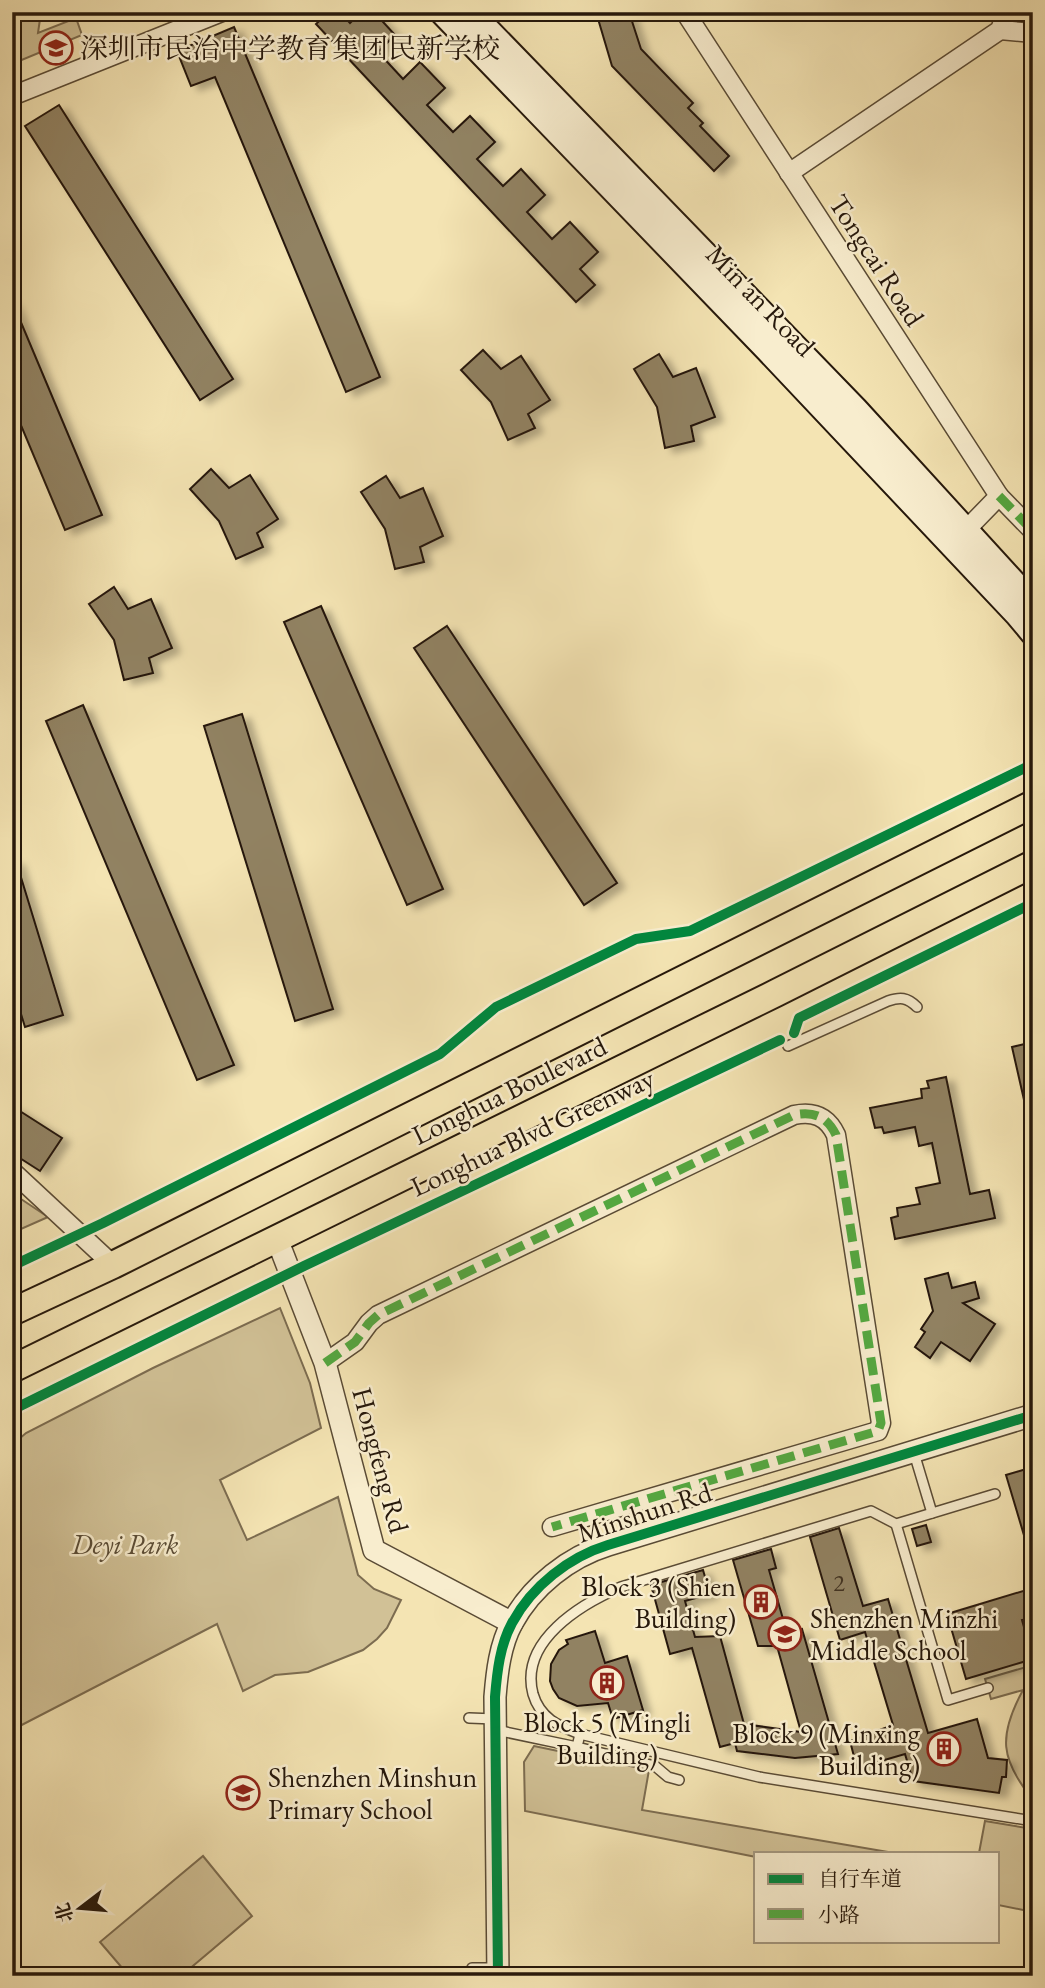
<svg xmlns="http://www.w3.org/2000/svg" width="1045" height="1988" font-family="'EB Garamond','Noto Serif SC',serif">
<defs>
<filter id="shadow"><feDropShadow dx="8" dy="4.5" stdDeviation="3.5" flood-color="#0004"/></filter>
</defs>
<rect width="100%" height="100%" fill="#f4e4b3"/>
<filter id="stains"><feTurbulence type="fractalNoise" baseFrequency=".00286" numOctaves="4"/><feColorMatrix values="0 0 0 0 .2 0 0 0 0 .09 0 0 0 0 .02 0 0 0 .5 -.17"/></filter>
<radialGradient id="worn" r=".72"><stop offset=".6" stop-color="#630" stop-opacity="0"/><stop offset="1" stop-color="#630" stop-opacity=".3"/></radialGradient>
<g fill="#d1c196" stroke="#7c6c50" stroke-width="2">
<path d="M12,12h29l-3,21 38,-15 6,17 -70,29z"/>
<path d="M12,1193l36,24 -36,16z"/>
<path d="M280,1308l30,75 11,45 -101,52 27,60 91,-43 20,78 16,14 27,11 -14,28 -10,11 -14,11 -55,22 -33,3 -32,16 -26,-67 -205,106v-285l14,-12 127,-65z"/>
<path d="M1033,1665v135c-33,-41 -35,-64 -10,-110l-32,9 -6,-20z"/>
<path d="M534,1746l115,24 -7,40 252,43h-138v4l-231,-46 -1,-49z"/>
<path d="M985,1821l48,8v83l-35,-7v-52h-19z"/>
<path d="M203,1856l49,60 -71,60h-52l-29,-34z"/>
</g>
<g fill="#918262" stroke="#26180b" stroke-width="2" filter="url(#shadow)">
<path d="M329,12h11l10,11 11,-11h13l21,23 -17,17 25,27 17,-17 25,26 -18,17 26,27 17,-16 25,26 -18,17 26,27 18,-17 24,26 -18,17 25,27 18,-17 28,30 -18,17 15,16 -19,17 -260,-278z"/>
<path d="M596,12h33l12,37 52,54 -5,5 15,15 -3,3 29,30 -15,15 -102,-105z"/>
<path d="M234,27l146,350 -34,15 -131,-315 -24,9 -14,-35z"/>
<path d="M59,105l174,274 -33,21 -175,-274z"/>
<path d="M12,301l90,214 -37,15 -53,-126z"/>
<path d="M483,350l18,19 20,-13 29,44 -22,14 7,14 -27,12 -17,-38 -30,-32z"/>
<path d="M659,354l14,23 23,-9 19,49 -24,9 3,15 -29,7 -8,-41 -23,-38z"/>
<path d="M211,469l18,19 21,-13 28,44 -21,14 6,14 -27,12 -17,-38 -29,-32z"/>
<path d="M386,476l14,22 23,-10 20,48 -23,11 4,15 -29,7 -10,-40 -24,-37z"/>
<path d="M114,587l14,22 23,-10 21,49 -23,10 4,15 -29,7 -10,-40 -25,-36z"/>
<path d="M321,606l122,283 -36,16 -123,-283z"/>
<path d="M447,626l170,257 -33,22 -170,-257z"/>
<path d="M83,705l151,360 -37,15 -151,-359z"/>
<path d="M242,714l91,295 -38,12 -91,-295z"/>
<path d="M12,861h4l47,154 -38,12 -13,-42z"/>
<path d="M1033,1042v70l-6,1 -15,-66z"/>
<path d="M946,1077l24,117 19,-4 6,28 -100,21 -4,-21 7,-2 -1,-8 23,-4 -4,-16 24,-5 -8,-40 -13,3 -4,-19 -31,6 -2,-6 -7,1 -5,-20 52,-10 -1,-9 8,-1 -2,-7z"/>
<path d="M12,1106l50,32 -22,33 -28,-18z"/>
<path d="M948,1273l4,15 23,-6 4,16 -16,5 32,21 -25,37 -29,-19 -11,16 -15,-11 10,-15 -4,-3 12,-18 -8,-32z"/>
<path d="M1033,1467v84l-4,1 -23,-77z"/>
<path d="M926,1525l5,17 -14,4 -5,-17z"/>
<path d="M839,1528l24,78 25,-7 40,134 49,-14 11,39 19,2 -1,17h-4l-3,16 -86,-12 -8,-27 -48,14 -7,-27 43,-16 -28,-93 -25,8 -30,-103z"/>
<path d="M771,1549l5,19 -7,2 18,63 15,-4 36,125 -43,4 -58,-7 -2,-8 -15,4 -28,-99 -22,6 -19,-69 52,-15 7,24 -25,7 10,36 25,-1 24,88 57,8 -24,-86h-19l-25,-86z"/>
<path d="M1033,1588v30l-11,2 11,39 -67,20 -19,-65z"/>
<path d="M595,1631l10,32 22,-7 16,54 -30,9 -5,-16 -31,3 -18,-8 -6,-9 -3,-8 1,-17 8,-14 9,-6 -2,-4z"/>
</g>
<g fill="none" stroke-linecap="round" stroke-linejoin="round">
<defs>
<g id="service">
<path d="M788,1046l100,-45c12,-4 19,-4 29,6"/>
<path d="M914,1453l18,60"/>
<path d="M995,1494l-99,30 -25,-13 -250,76c-40,17 -102,54 -88,107 7,24 25,32 47,40l179,43 274,44"/>
<path d="M896,1524l52,176 40,-12"/>
<path d="M469,1718l26,1"/>
<path d="M496,1730l81,17"/>
<path d="M580,1734l-3,13 78,19 13,11 11,3"/>
<path d="M472,1968h26"/>
</g>
<g id="minor">
<path d="M685,12l314,484 -33,34"/>
<path d="M1000,30l33,3"/>
<path d="M12,96l210,-84"/>
<path d="M789,173l211,-143 6,-18"/>
<path d="M999,496l34,35"/>
<path d="M12,1171l101,94"/>
<path d="M325,1363l30,-21 14,-19 9,-8 416,-200c19,-4 33,1 42,20l45,288 -3,8 -326,96"/>
</g>
<g id="tertiary">
<path d="M277,1239l48,124 49,187 138,73"/>
<path d="M498,1976l-3,-279c2,-25 5,-52 17,-74 20,-37 57,-66 96,-78l425,-130"/>
</g>
<g id="secondary">
<path d="M442,12l325,337 251,266 15,18"/>
<path d="M470,12l385,397 178,195"/>
</g>
<g id="primary">
<path d="M12,1312l101,-47 920,-461"/>
<path d="M12,1369l764,-376 257,-129"/>
</g>
</defs>
<use href="#service" stroke="#5a4b35" stroke-width="12"/>
<use href="#minor" stroke="#5a4b35" stroke-width="21"/>
<use href="#tertiary" stroke="#5a4b35" stroke-width="24"/>
<use href="#secondary" stroke="#26180b" stroke-width="28"/>
<use href="#primary" stroke="#26180b" stroke-width="30"/>
<use href="#service" stroke="#f8edce" stroke-width="9"/>
<use href="#minor" stroke="#f8edce" stroke-width="18"/>
<use href="#tertiary" stroke="#f8edce" stroke-width="21"/>
<use href="#secondary" stroke="#f8edce" stroke-width="24"/>
<use href="#primary" stroke="#f4e4b3" stroke-width="26"/>
<g stroke="#53a941" stroke-width="9" stroke-dasharray="18 9" stroke-linecap="butt">
<path d="M999,496l34,35"/>
<path d="M325,1363l30,-21 14,-19 9,-8 416,-200c19,-4 33,1 42,20l45,288 -3,8 -326,96"/>
</g>
<defs>
<g id="cycleway">
<path d="M794,1033l5,-15 234,-115"/>
<path d="M12,1266l91,-43 337,-169 56,-47 140,-68 54,-8 343,-167"/>
<path d="M12,1410l292,-144 476,-226"/>
<path d="M498,1976l-3,-279c2,-25 5,-52 17,-74 20,-37 57,-66 96,-78l425,-130"/>
</g>
</defs>
<use href="#cycleway" stroke="#f8edce" stroke-width="15"/>
<use href="#cycleway" stroke="#00873e" stroke-width="10"/>
</g>
<defs>
<symbol id="school-ring" viewBox="-11 -11 22 22"><circle r="9.5" fill="#f8edce" stroke="#8f2418" stroke-width="1.5"/><path d="M0-5L7-2L0 1L-7-2ZM-4 1L0 2.5L4 1V4Q0 6-4 4Z" fill="#8f2418"/></symbol>
<symbol id="building-ring" viewBox="-11 -11 22 22"><circle r="9.5" fill="#f8edce" stroke="#8f2418" stroke-width="1.5"/><path d="M-4-6H4V6H1V3H-1V6H-4ZM-2.5-4.3h1.7v1.8h-1.7ZM.8-4.3h1.7v1.8H.8ZM-2.5-1h1.7V.8h-1.7ZM.8-1h1.7V.8H.8Z" fill="#8f2418"/></symbol>
</defs>
<g fill-rule="evenodd">
<use href="#school-ring" x="37" y="29" width="38" height="38"/>
<use href="#building-ring" x="742" y="1583" width="38" height="38"/>
<use href="#school-ring" x="766" y="1615" width="38" height="38"/>
<use href="#building-ring" x="588" y="1664" width="38" height="38"/>
<use href="#building-ring" x="925" y="1730" width="38" height="38"/>
<use href="#school-ring" x="224" y="1774" width="38" height="38"/>
</g>
<g text-anchor="middle" dominant-baseline="central" stroke-width="5" stroke-linejoin="round" paint-order="stroke">
<g font-size="24" fill="#413221">
<text x="839" y="1582">2</text>
</g>
<g font-size="28" fill="#26180b" stroke="#f8edce" text-anchor="start">
<text x="80" y="48">深圳市民治中学教育集团民新学校</text>
<text x="736" y="1586" text-anchor="end">Block 3 (Shien<tspan x="736" dy="32">Building)</tspan></text>
<text x="810" y="1618">Shenzhen Minzhi<tspan x="810" dy="32">Middle School</tspan></text>
<text x="607" y="1722" text-anchor="middle">Block 5 (Mingli<tspan x="607" dy="32">Building)</tspan></text>
<text x="920" y="1733" text-anchor="end">Block 9 (Minxing<tspan x="920" dy="32">Building)</tspan></text>
<text x="268" y="1777">Shenzhen Minshun<tspan x="268" dy="32">Primary School</tspan></text>
</g>
<g font-size="28" fill="#26180b" stroke="#f8edce">
<text transform="translate(877 260) rotate(57)">Tongcai Road</text>
<text transform="translate(761 300) rotate(46)">Min'an Road</text>
<text transform="translate(509 1090) rotate(-26)">Longhua Boulevard</text>
<text transform="translate(532 1132) rotate(-25)">Longhua Blvd Greenway</text>
<text transform="translate(381 1460) rotate(75)">Hongfeng Rd</text>
<text transform="translate(644 1512) rotate(-18)">Minshun Rd</text>
</g>
<g font-size="28" font-style="italic" fill="#594b35" stroke="#f8edce">
<text x="125" y="1544">Deyi Park</text>
</g>
</g>
<rect width="1045" height="1988" fill="none" stroke="#f4e4b3" stroke-width="42"/>
<rect x="14" y="14" width="1017" height="1960" fill="none" stroke="#26180b" stroke-width="3.5"/>
<rect x="21" y="21" width="1003" height="1946" fill="none" stroke="#26180b" stroke-width="2"/>
<rect x="754" y="1852" width="245" height="91" fill="#f8edce" stroke="#a49880" stroke-width="2"/>
<rect x="768" y="1874" width="35" height="10" fill="#00873e" stroke="#a49880" stroke-width="2"/>
<text x="818" y="1886" font-size="21" fill="#26180b">自行车道</text>
<rect x="768" y="1909" width="35" height="10" fill="#53a941" stroke="#a49880" stroke-width="2"/>
<text x="818" y="1922" font-size="21" fill="#26180b">小路</text>
<g transform="translate(80 1908) rotate(254)" stroke="#f8edce" stroke-width="5" paint-order="stroke">
<path d="M0-5L12 26L0 18L-12 26Z" fill="#26180b"/>
<text y="-10" font-size="19" font-weight="bold" text-anchor="middle" fill="#26180b">北</text>
</g>
<rect width="100%" height="100%" filter="url(#stains)"/>
<rect width="100%" height="100%" fill="url(#worn)"/>
</svg>
